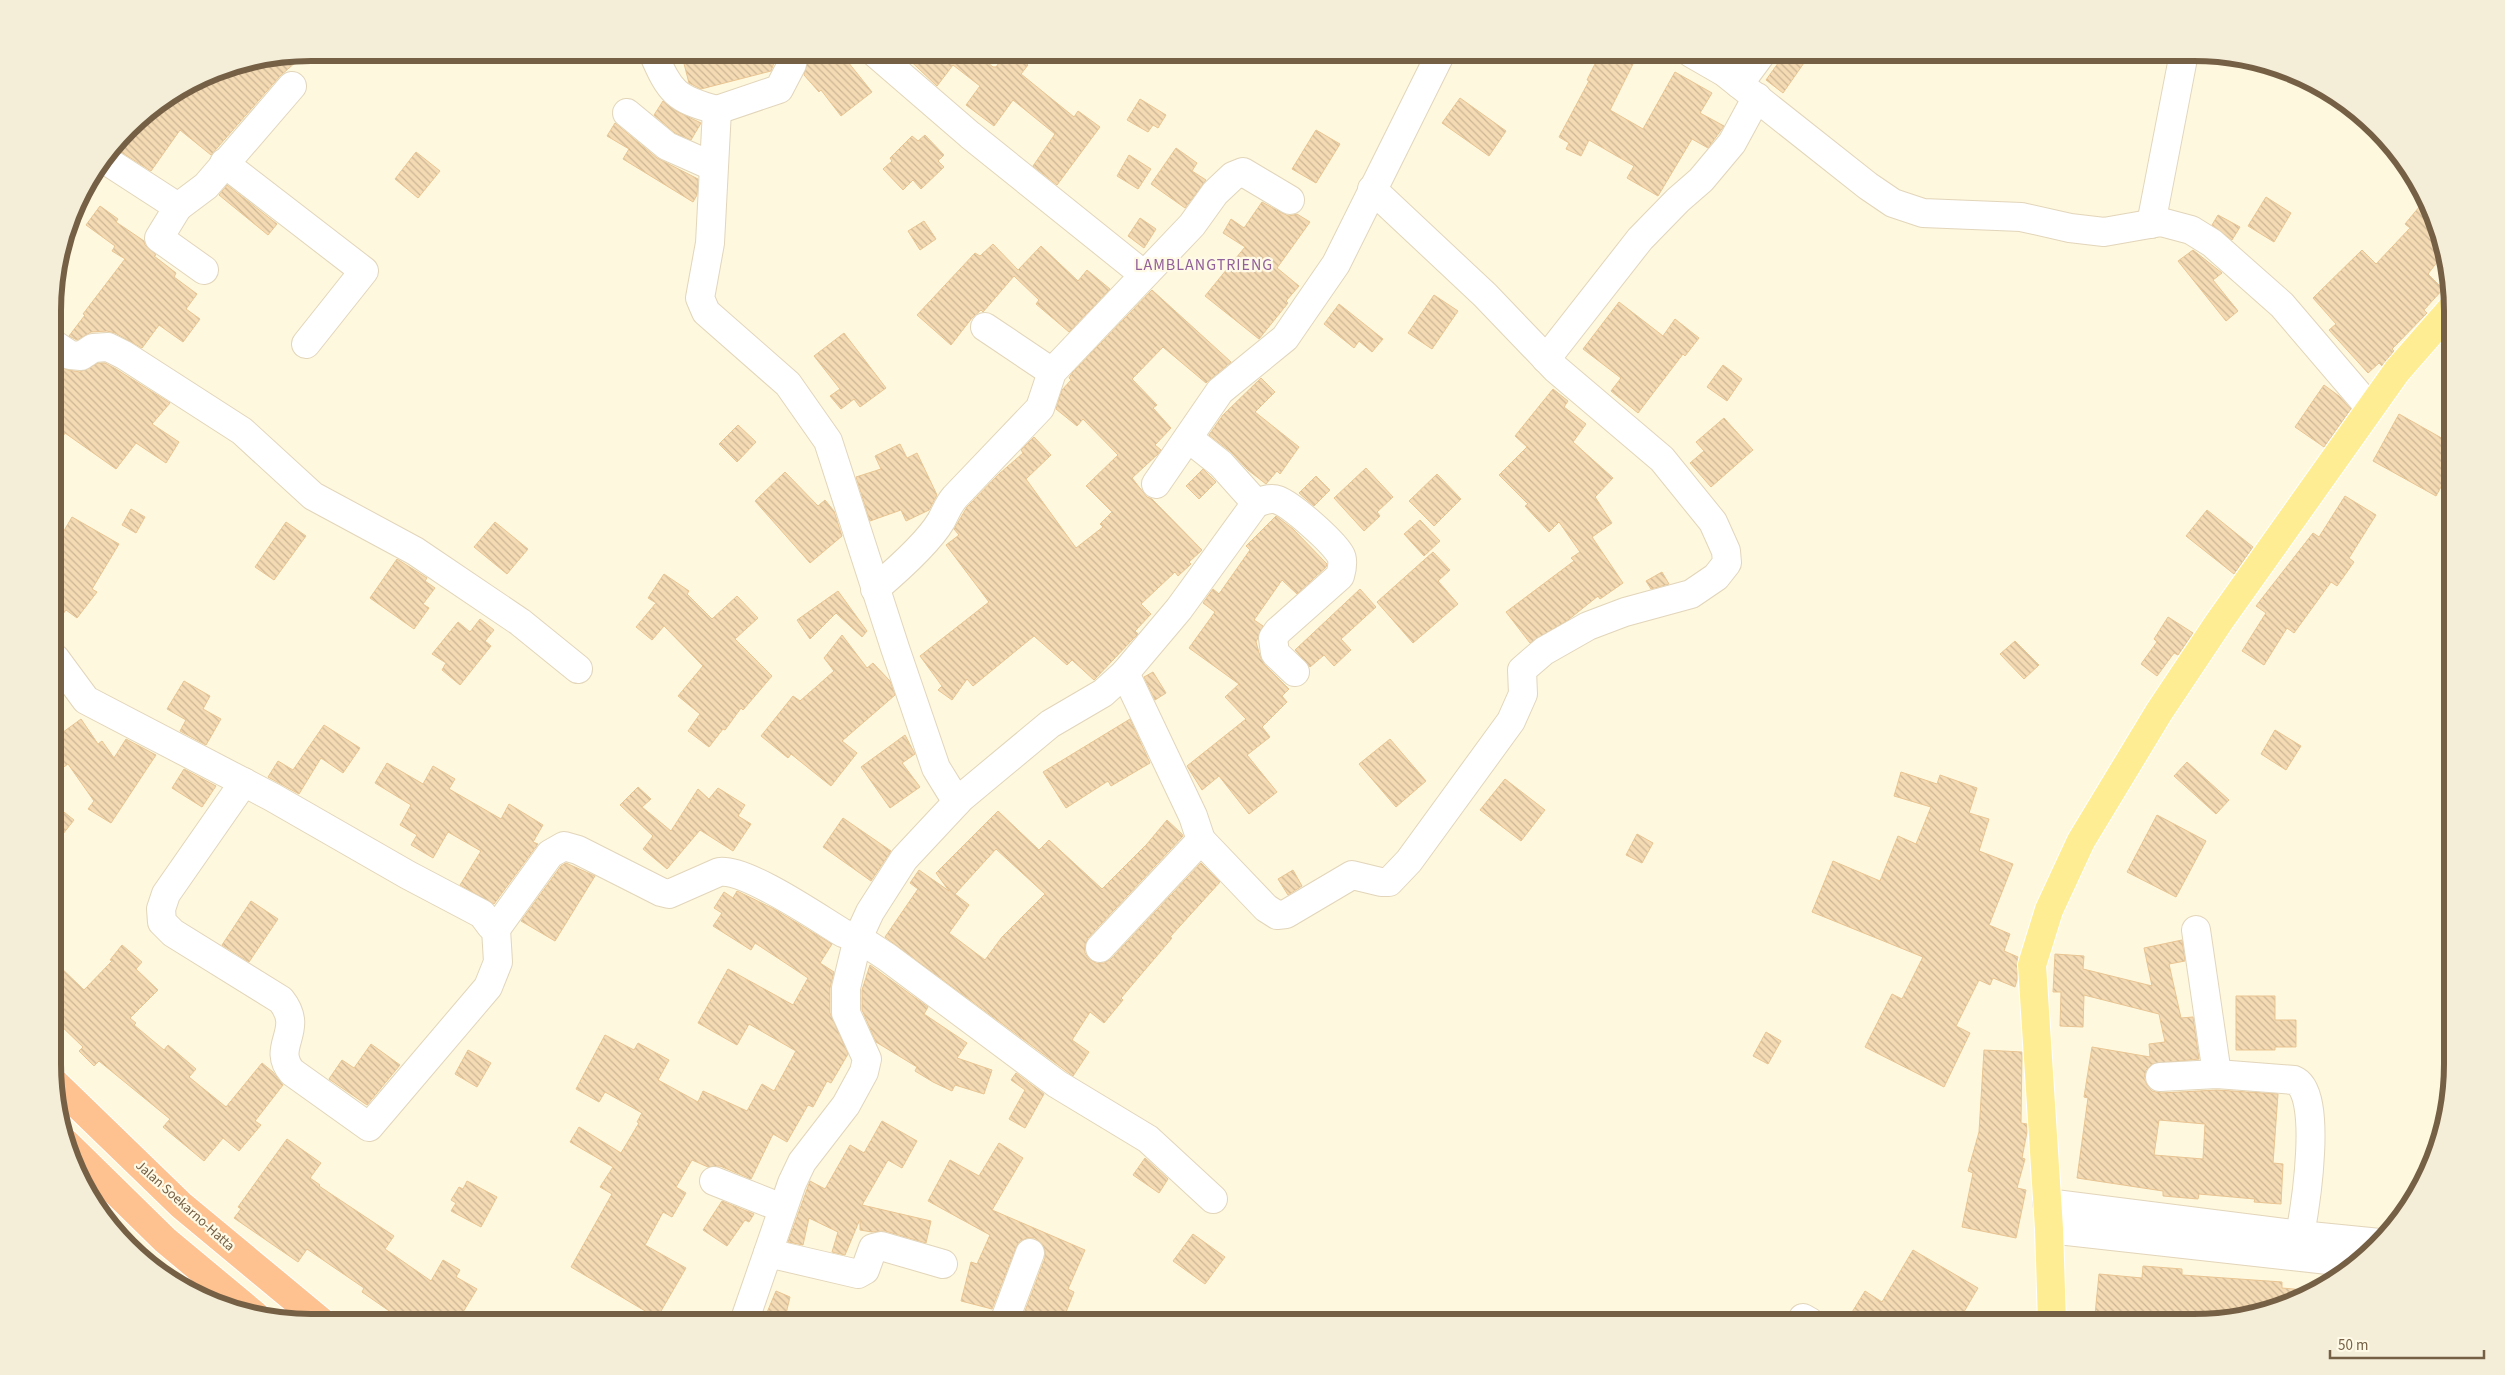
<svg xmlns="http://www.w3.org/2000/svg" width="2505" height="1375" font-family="'Source Sans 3',sans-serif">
<defs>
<pattern id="building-back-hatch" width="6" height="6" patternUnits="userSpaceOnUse" patternTransform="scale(1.25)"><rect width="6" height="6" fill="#f5dbb4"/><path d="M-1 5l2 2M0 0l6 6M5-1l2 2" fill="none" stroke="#cbb594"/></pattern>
</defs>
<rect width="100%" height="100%" fill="#fef8de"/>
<g fill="url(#building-back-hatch)" stroke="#e9c593" fill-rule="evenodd">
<path d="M681,52h97l-7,19 -70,18 -12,-6z"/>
<path d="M809,52h31l32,40 -31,24 -20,-26 -2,2 -15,-17z"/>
<path d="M901,52h74l18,15h3l11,-15h4l17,13 -7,9 53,43 4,-6 22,16 -43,58 -24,-19 22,-32 -42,-34 -19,26 -28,-21 14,-19 -27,-21 -16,21z"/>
<path d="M1601,52h38l-29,58 33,19 32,-57 37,21 -12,20 24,13 -16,22 -16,-9 -34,57 -31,-18 7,-12 -45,-26 -8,16 -15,-7 3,-6 -10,-6 30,-56 -2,-1z"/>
<path d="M1786,52h10l10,8 -23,33 -17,-13z"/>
<path d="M305,54l-25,22 -69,79 -31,-25 -29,41 -33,-21 25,-34 3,2 11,-11 56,-35z"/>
<path d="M1460,98l46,33 -17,25 -47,-33z"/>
<path d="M1140,99l26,16 -8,13 -5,-3 -5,7 -21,-12z"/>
<path d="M663,101l13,10 25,12 -10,17 -16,-7 -21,-18z"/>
<path d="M615,123l42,35 41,21 -1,16 -4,7 -70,-43 6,-10 -22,-13z"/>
<path d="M1316,130l24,14 -24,39 -24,-14z"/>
<path d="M925,135l19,20 -6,6 6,6 -23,22 -8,-9 -10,10 -20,-21 9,-8 -2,-3 22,-22 6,5z"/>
<path d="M1176,148l21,15 -5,8 14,9 -21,28 -34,-24z"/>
<path d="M416,152l24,19 -22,27 -23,-19z"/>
<path d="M1129,155l22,14 -13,20 -21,-13z"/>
<path d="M227,185l50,39 -9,11 -49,-40z"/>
<path d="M2266,197l25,16 -17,29 -26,-16z"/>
<path d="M2425,200l14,28 5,25 -16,21 15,15 -19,21 3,3 -35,36 2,2 -12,15 -3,-3 -11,10 -39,-43 7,-6 -23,-26 49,-48 14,14 34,-36 -5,-4z"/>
<path d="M1262,202l20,11 7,3 8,-2 13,8 -33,46 22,18 -13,15 2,2 -29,36 -54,-43 40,-49 -22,-14 8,-14 13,9z"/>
<path d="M100,206l18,13 -2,3 28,19 1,4 11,10 -2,1 22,17 -2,4 23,17 -11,15 14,10 -17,23 -24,-17 -17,23 -27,-15 -8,-2 -16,1 -14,8 -8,-4 16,-21 -2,-1 42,-55 -13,-8 3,-5 -29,-21z"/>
<path d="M2218,215l22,12 -8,13 -20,-15z"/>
<path d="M1140,218l16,11 -12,19 -16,-12z"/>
<path d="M924,221l12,18 -16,11 -12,-19z"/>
<path d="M993,244l25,26 23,-24 37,35 9,-11 23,19 -41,43 -33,-28 3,-4 -25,-24 -31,36 -2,-2 -9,8 -21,27 -34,-30 58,-62 5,3z"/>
<path d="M2193,250l29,23 -9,7 25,31 -12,10 -48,-60z"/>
<path d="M1152,290l79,72 -25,21 -43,-36 -31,32 25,26 -4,3 18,20 -16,17 6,5 -3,4 -26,24 15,19 5,2 50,51 -13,12 2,2 -13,12 -3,-4 -34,32 10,10 -16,17 3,3 -6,6 -38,40 -22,-20 -5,5 -33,-29 -61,50 -6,-7 -15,21 -14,-10 4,-4 -22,-30 69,-54 -43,-57 13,-10 -5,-6 13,-22 32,-33 24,-21 -2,-3 13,-13 17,18 -25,24 50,69 27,-21 -3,-3 12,-12 -26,-26 32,-31 -35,-36 -6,7 -21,-17 6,-19 9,-10 -2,-2 3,-5z"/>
<path d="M1434,295l24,16 -26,38 -24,-16z"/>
<path d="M1619,302l44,34 12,-17 24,19 -14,18 -2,-2 -45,59 -27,-22 10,-13 -38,-29z"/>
<path d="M1339,304l44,35 -11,13 -13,-11 -5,7 -30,-24z"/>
<path d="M844,333l42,55 -26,19 -6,-8 -13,10 -11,-13 10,-7 -26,-33z"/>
<path d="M98,363h7l11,6 54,34 -18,21 27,18 -13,21 -30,-20 -20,26 -51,-36 -10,16v-85l13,6 12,2z"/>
<path d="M1723,365l19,14 -15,22 -20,-14z"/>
<path d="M1261,378l14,14 -20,20 44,35 -19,27 -3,-3 -11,13 -18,-14 -17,-18 -22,-17 14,-20z"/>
<path d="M2324,385l15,11 12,13 -27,38 -29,-20z"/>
<path d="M1553,389l15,12 -4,6 22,17 -13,18 40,36 -18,19 17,26 -20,14 31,46 -23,16 -2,-3 -30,24 -38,23 -24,-31 68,-51 -3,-3 9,-6 -21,-30 -10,10 -24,-26 3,-2 -29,-29 28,-28 -12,-11z"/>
<path d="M2399,414l53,30v23l-16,29 -63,-35z"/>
<path d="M1724,418l29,32 -42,37 -21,-24 14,-12 -8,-9z"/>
<path d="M738,425l18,17 -19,20 -18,-18z"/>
<path d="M900,444l7,14 10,-5 20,42 -8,15 -23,11 -5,-11 -31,11 -14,-44 25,-8 -6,-13z"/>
<path d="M1366,468l27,29 -16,15 3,4 -16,15 -30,-33z"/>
<path d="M1203,469l13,13 -17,17 -13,-13z"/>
<path d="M785,472l33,34 7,-6 9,11 8,25 -32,27 -55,-62z"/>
<path d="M1437,474l24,25 -27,27 -25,-25z"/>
<path d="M1316,476l14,14 -16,16 -15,-13z"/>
<path d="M2345,496l31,19 -27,43 5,4 -17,24 -6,-4 -37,51 -7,-5 -23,37 -22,-14 24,-38 -10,-7 57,-73 6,4z"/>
<path d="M131,509l14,8 -9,16 -14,-8z"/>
<path d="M2207,510l46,37 -19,27 -48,-38z"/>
<path d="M1276,516l17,13 34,35 -1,3 -29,27 -15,-14 -28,40 9,6 -7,16 4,14 4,8 25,25 -7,7 5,6 -25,25 8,10 -23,18 30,37 -28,22 -30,-38 -17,14 -15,-24 59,-47 -21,-22 14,-13 -50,-36 26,-36 -12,-9 10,-14 6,5 31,-44 -4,-4z"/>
<path d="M72,517l47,27 -27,45 5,3 -20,26 -11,-8 -11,14v-78z"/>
<path d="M1420,520l20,21 -16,15 -20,-22z"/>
<path d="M286,522l20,14 -32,44 -19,-13z"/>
<path d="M495,522l33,27 -21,25 -33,-27z"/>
<path d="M1433,552l17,18 -12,11 20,23 -45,39 -36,-41z"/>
<path d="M397,559l30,19 -2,3 10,7 -12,16 6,4 -15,21 -44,-31z"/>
<path d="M1662,572l7,12 -18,5 -5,-8z"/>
<path d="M664,574l25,17 -2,3 25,25 25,-23 21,22 -23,21 37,37 -29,34 -2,-2 -16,22 -2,-1 -14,18 -21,-16 12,-17 -22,-18 25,-30 -39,-40 -12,14 -16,-13 20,-24 -8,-5z"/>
<path d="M1360,589l16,18 -35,32 10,11 -17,16 -10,-11 -14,12 -15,-17z"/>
<path d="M838,591l29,40 -5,6 -26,-24 -26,26 -13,-19z"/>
<path d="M2168,617l25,16 -15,22 -4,-2 -17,23 -16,-12 16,-22 -3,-3z"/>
<path d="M480,619l14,11 -9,11 6,5 -31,39 -18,-15 4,-7 -14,-9 26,-32 12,10z"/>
<path d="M842,635l25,33 6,-5 17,18 5,14 -53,46 15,12 -26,33 -40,-32 -3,4 -27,-22 32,-40 7,5 34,-30 -10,-13z"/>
<path d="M2015,641l24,24 -15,14 -24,-25z"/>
<path d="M1153,672l13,21 -11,7 -11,-23z"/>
<path d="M184,681l26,15 -7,13 18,10 -15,26 -26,-14 6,-11 -19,-11z"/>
<path d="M81,719l17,25 4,-3 12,17 12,-19 30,16 -45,68 -23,-14 6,-8 -26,-37 -13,9v-35z"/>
<path d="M1130,719l20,44 -39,23 -3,-5 -42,27 -23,-36z"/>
<path d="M324,725l36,23 -17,25 -22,-15 -22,36 -31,-17 10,-16 15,9z"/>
<path d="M2275,730l26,16 -15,24 -25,-16z"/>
<path d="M905,735l10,19 -13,9 18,24 -30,21 -29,-41z"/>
<path d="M1390,739l36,42 -30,26 -37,-43z"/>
<path d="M2187,762l42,38 -13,14 -42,-38z"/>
<path d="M387,763l36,21 10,-18 22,13 -6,10 52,30 8,-15 34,21 -10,17 5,2 -44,60 -34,-19 21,-34 -33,-19 -15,26 -22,-13 6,-10 -17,-10 11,-20 -36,-22z"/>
<path d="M184,769l32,17 -14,21 -30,-19z"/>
<path d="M1901,772l36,12 3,-9 37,13 -8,25 20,6 -10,32 34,13 -24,61 21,9 -6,17 14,6 -1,23 -2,7 -22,-9 -3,7 -11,-5 -23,46 14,7 -26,54 -79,-40 27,-53 10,5 21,-42 -111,-45 21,-51 47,20 18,-45 18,8 15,-37 -37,-11z"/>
<path d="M1505,779l40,31 -24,31 -41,-31z"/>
<path d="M638,787l13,12 -9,8 29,24 27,-42 11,10 9,-11 27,17 -7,11 13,8 -18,27 -33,-21 -33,39 -24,-20 10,-13 -33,-31z"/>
<path d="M55,805l19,15 -19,24z"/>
<path d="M998,811l41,39 10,-10 53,49 45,-45 20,-24 15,14 1,2 -95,102 -3,7v8l4,6 7,4h8l7,-4 90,-96 19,19 -50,55 2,1 -51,60 2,2 -19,23 -14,-11 -18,28 17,12 -16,24 -188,-139 33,-48 -8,-6 9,-13 30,21 -13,-18zM996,849l49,45 -43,43 -17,23 -36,-27 20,-28 -14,-11z"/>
<path d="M2157,815l49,26 -30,56 -49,-25z"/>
<path d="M843,818l48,33 -20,30 -48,-34z"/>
<path d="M1637,834l16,9 -11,20 -16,-8z"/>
<path d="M566,863l29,13 -40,65 -34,-20 40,-55z"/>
<path d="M1293,870l9,16 -14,9 -10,-16z"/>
<path d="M737,891l37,18 58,35 -12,19 14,9 -4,16v25l18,41 -17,29 -4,-2 -14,26 -5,-2 -21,37 -14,-8 -22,45 -31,-13 -12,1 -16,-7 -16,27 10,6 -14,24 -9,-5 -18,33 41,23 -29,50 -86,-51 41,-73 -12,-7 13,-20 -43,-25 9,-15 42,26 18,-30 -2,-1 5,-9 -37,-21 -6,10 -23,-13 29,-54 29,15 4,-7 31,17 -11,20 40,22 5,-11 44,20 15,-27 12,7 22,-40 -47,-27 -12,21 -39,-22 30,-54 65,36 15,-27 -53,-35 -4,7 -38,-24 9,-13 -8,-5 10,-16 9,6z"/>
<path d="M251,901l27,18 -29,43 -27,-17z"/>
<path d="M2182,940l3,21 -16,3 12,54 12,-1 6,42 -47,5 -6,6 -2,8 3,7 5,6 9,2 56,-3 61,4 -5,69 10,1 -2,40 -27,-2 1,-3 -56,-5 -1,5 -35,-3v-5l-86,-13 11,-80 -4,-1 8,-50 58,10 -1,-13 16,-2 -6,-28 -75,-19 -1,32 -23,-1 1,-34h-8l2,-38 29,2 -1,13 69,17 -8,-38zM2159,1120l46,4 -2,35 -49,-4z"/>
<path d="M122,945l20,17 -6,7 22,21 -28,28 6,5 -2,2 30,25 4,-5 28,24 -7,8 37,30 36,-44 11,9 10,13 -28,36 6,4 -22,26 -16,-13 -19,23 -41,-34 7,-8 -71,-58 -5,5 -15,-15 4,-4 -28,-27v-58l29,28 28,-29 -2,-1z"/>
<path d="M870,965l58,42 -4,7 43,29 -10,15 35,12 -8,24 -29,-9 -3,6 -19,-9 -18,-11 2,-4 -41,-25 -14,-32v-20z"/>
<path d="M2236,996h39v24h21v27h-21v3h-39z"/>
<path d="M1766,1032l15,9 -13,23 -15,-8z"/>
<path d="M371,1044l29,21 -33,40 -38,-26 13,-19 12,8z"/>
<path d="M468,1050l23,13 -14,24 -22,-13z"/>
<path d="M1984,1050l38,2 -1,71 6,1v8l-5,26 3,1 -8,29 9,2 -10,48 -54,-11 11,-54 -5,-2 11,-39z"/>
<path d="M1016,1073l28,21 -19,34 -16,-9 16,-29 -14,-10z"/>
<path d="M882,1121l35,20 -15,27 -14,-8 -26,45 69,16 -5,22 -41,-12 -13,1 -12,-2v-11l-15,36 -13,-3 6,-20 -29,-14 -6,27 -15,-3 22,-61 15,8 25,-44 14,8z"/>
<path d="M287,1139l34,24 -11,15 10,7 -1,1 75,50 -9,13 46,32 12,-21 17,10 -4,7 21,12 -20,33h-67l5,-7 -33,-23 2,-4 -57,-39 -9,13 -64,-44 7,-9 -3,-2z"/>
<path d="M999,1143l24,15 -31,52 93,40 -17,39 6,3 -12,30h-11l-26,-11 20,-53v-7l-3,-7 -7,-6h-8l-7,3 -4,6 -24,62 -31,-8 10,-39 6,2 13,-29 -62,-34 22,-41 29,16z"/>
<path d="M1145,1158l23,21 -9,14 -26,-18z"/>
<path d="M467,1181l30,16 -16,30 -30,-16 5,-8 -5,-3 8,-13 4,2z"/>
<path d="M722,1201l32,13 -5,8 -4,-2 -18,26 -24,-16z"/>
<path d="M1193,1234l32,23 -20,27 -32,-23z"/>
<path d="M1913,1250l65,38 -20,34h-112l19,-31 17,11z"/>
<path d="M2143,1266l39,3v6l100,7v6l33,3 -54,23 -51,8h-48l-67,-7 4,-41 43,4z"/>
<path d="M776,1291l14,6 -6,25h-21z"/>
</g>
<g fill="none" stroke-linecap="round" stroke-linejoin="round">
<defs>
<g id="minor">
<path d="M653,53c17,39 22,46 64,57"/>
<path d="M794,53l-2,11 -13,25 -62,21 -7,133 -10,55 6,14 82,72 40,57 67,207 41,120 21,34"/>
<path d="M875,53l95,82 173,139"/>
<path d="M1691,53l33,19 144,114 25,17 30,10 98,4 49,11 34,4 57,-10 30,8 21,13 70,62 88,103"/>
<path d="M1739,84l23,-31"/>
<path d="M627,113l40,33 45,20"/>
<path d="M107,161l71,46 -19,31 45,32"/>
<path d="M224,163l140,108 -58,73"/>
<path d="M178,207l28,-21 86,-100"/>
<path d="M2151,224l33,-171"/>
<path d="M985,327l67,45"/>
<path d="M55,345l15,10 11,1 12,-8 15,-1 16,8 118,76 71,65 102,55 105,71 58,47"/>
<path d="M1546,359l94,-120 38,-39 23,-20 31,-37 25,-46"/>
<path d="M1156,484l64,-93 65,-53 51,-74 105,-211"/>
<path d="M1256,503c7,-2 14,-6 22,-3 15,6 53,40 62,54 4,6 2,15 0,22l-62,55 -5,7 2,15 20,19"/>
<path d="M875,589c20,-17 53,-46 66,-68 5,-9 7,-16 14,-24l85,-89 12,-36 140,-147 23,-32 18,-17 10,-4 47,28"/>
<path d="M55,658l31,42 186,97 136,78 74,39 9,12 5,3 54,-75 14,-8 14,4 83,42 8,2 50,-22c27,-4 99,46 124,61l15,5 29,19 170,127 91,55 65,60"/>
<path d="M244,782l-78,112 -5,15 1,13 11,11 108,67c25,31 -11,46 11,72l77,55 119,-140 10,-25 -2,-33"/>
<path d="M1201,840l65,68 11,7 9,-1 66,-39 29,7h8l20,-21 102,-140 12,-27 -1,-24 22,-19 44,-25 37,-14 66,-18 25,-17 11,-14 -1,-12 -13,-29 -51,-63 -106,-90 -71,-74 -113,-106"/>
<path d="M2196,930l21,144"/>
<path d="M1100,948l101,-108 -8,-24 -68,-143"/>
<path d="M2160,1077l57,-3 77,6c30,12 11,128 6,155"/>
<path d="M714,1181l68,27"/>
<path d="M2047,1203l253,32 80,8"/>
<path d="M2049,1229l306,34"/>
<path d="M768,1253l90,21 7,-4 8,-22 8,-2 62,18"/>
<path d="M1803,1318l7,4"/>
<path d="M744,1322l48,-139 10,-21 44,-57 18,-33 3,-13 -21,-46v-25l12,-50 12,-26 34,-53 57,-61 89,-74 53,-31 22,-20 54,-64 77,-106 -35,-39 -33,-26"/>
<path d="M1004,1322l26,-69"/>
</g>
<path id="major" d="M2052,1322l-3,-93 -17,-264 17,-55 32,-69 78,-129 60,-90 178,-251 55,-63"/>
<g id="highway">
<path d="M55,1083l126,122 141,117"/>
<path d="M66,1143l99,97 90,75"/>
</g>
</defs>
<use href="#minor" stroke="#e2d5ba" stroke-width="30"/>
<use href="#major" stroke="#fff" stroke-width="30"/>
<use href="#highway" stroke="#fff" stroke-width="30"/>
<use href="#minor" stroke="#fff" stroke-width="28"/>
<use href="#major" stroke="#ffed94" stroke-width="28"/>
<use href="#highway" stroke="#fdc290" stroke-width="28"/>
</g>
<g text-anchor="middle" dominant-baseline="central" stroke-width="4.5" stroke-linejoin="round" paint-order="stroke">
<g font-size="14" fill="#766045" stroke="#fffae6">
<text transform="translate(185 1206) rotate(42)">Jalan Soekarno-Hatta</text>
</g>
<g font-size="16" letter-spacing="1" fill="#92609a" stroke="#fffae6">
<text x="1204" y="265">LAMBLANGTRIENG</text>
</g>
</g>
<path d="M0 0H2505V1375H0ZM311 61H2194A250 250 0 0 1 2444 311V1064A250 250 0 0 1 2194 1314H311A250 250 0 0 1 61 1064V311A250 250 0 0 1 311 61Z" fill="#f4eed9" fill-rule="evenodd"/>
<path fill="none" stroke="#766045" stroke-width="6" d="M311 61H2194A250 250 0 0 1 2444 311V1064A250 250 0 0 1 2194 1314H311A250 250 0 0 1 61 1064V311A250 250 0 0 1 311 61Z"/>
<path d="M2330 1350v8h154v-8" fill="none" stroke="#766045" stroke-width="2.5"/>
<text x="2338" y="1350" font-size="15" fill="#766045" stroke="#fffae6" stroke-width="4" paint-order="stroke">50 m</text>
</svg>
